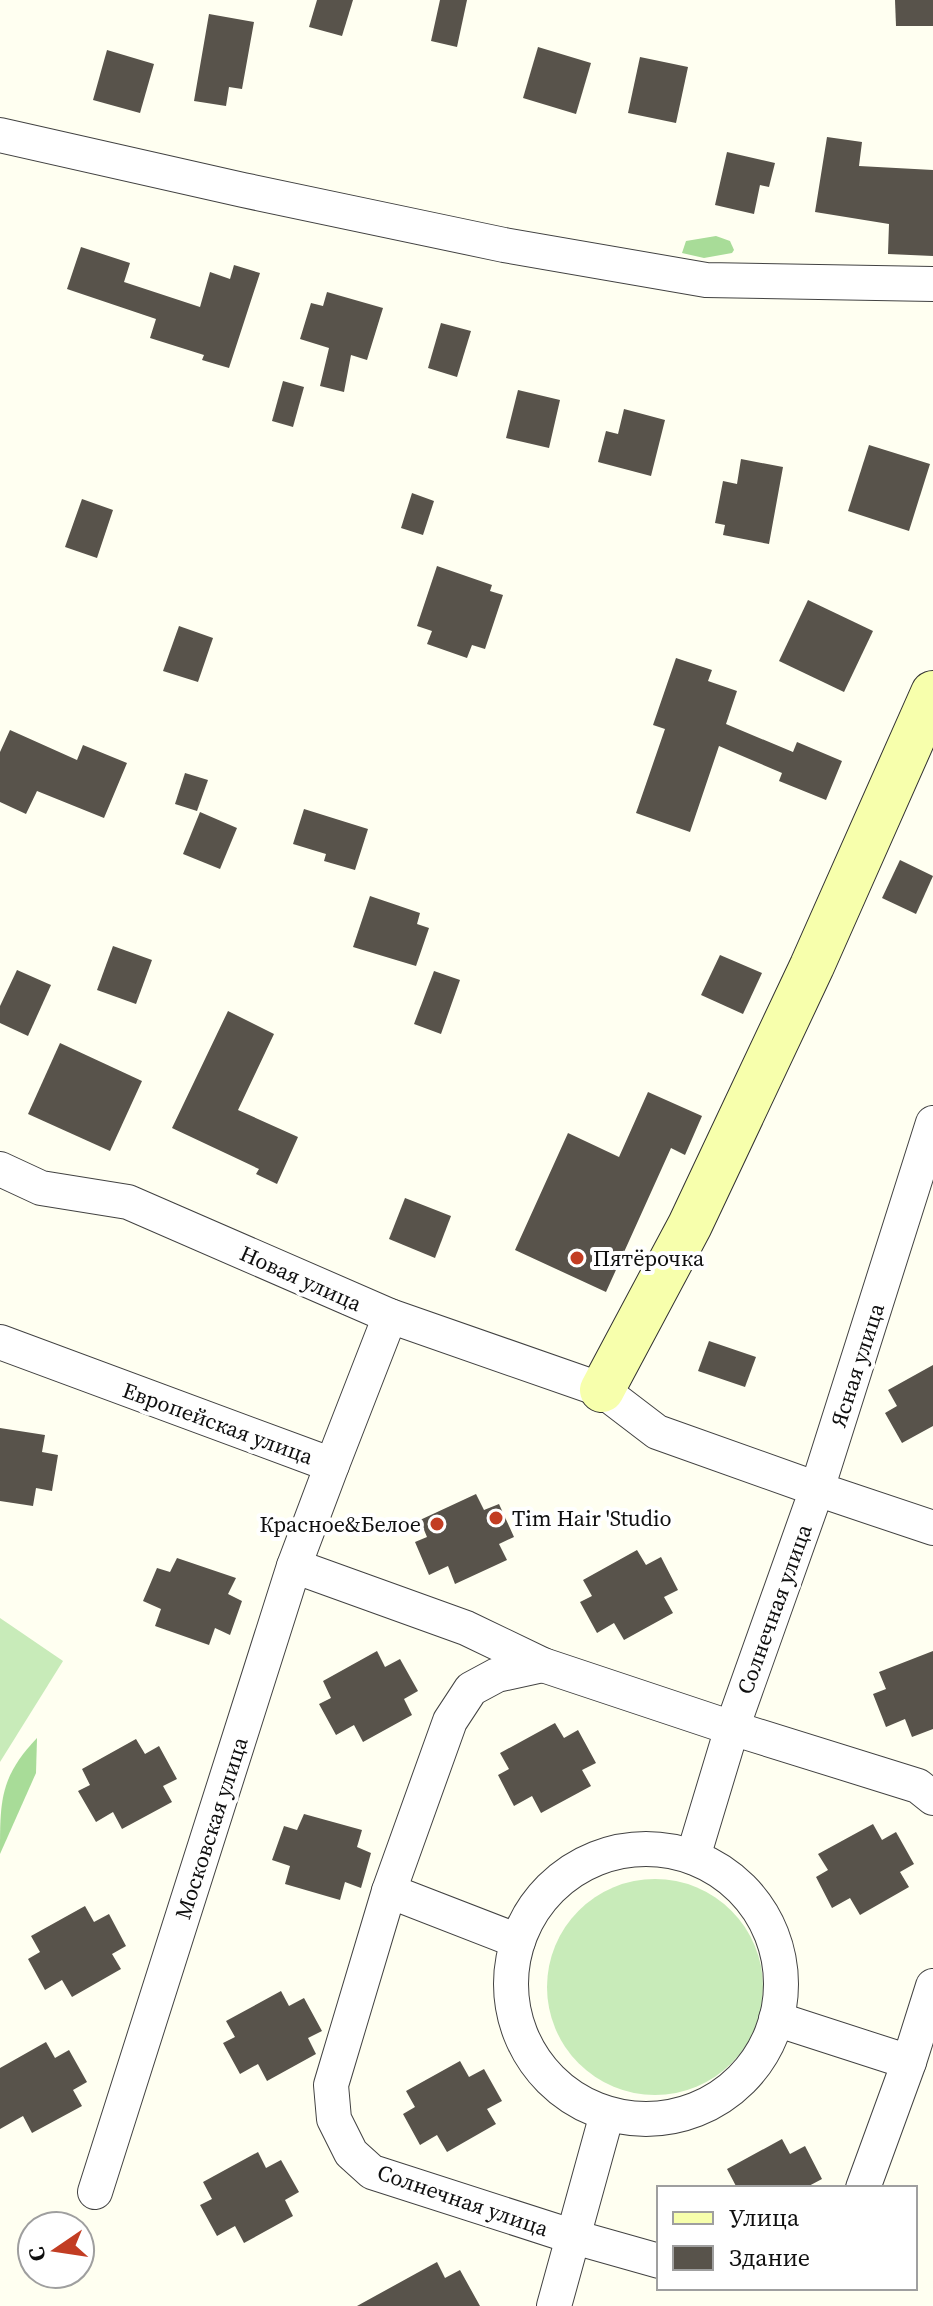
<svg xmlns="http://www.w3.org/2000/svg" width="933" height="2306" font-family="'Source Serif 4',serif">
<rect width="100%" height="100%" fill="#fffff1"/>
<g fill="#c8ebb9">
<path d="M0,1618l63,43 -63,101z"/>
<circle cx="655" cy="1987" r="108"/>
</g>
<g fill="#a8dc98">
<path d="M716,236l14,5 4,9 -2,3 -28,5 -22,-5 4,-12z"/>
<path d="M37,1738l-1,35 -36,81c0,-54 0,-77 37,-116z"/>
</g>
<g fill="#58534b">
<path d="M317,0h36l-11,36 -33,-9z"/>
<path d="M440,0h27l-10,47 -26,-6z"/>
<path d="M895,0h38v26h-37z"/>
<path d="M209,14l45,8 -12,67 -13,-2 -3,19 -32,-5z"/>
<path d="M538,47l53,16 -15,51 -53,-16z"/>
<path d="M107,50l47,14 -14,49 -47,-13z"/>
<path d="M640,57l48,10 -12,56 -48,-10z"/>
<path d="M827,137l35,5 -3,24 74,4v86l-45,-2 1,-30 -74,-12z"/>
<path d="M727,152l48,11 -6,24 -9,-2 -6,29 -39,-9z"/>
<path d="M81,247l49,16 -6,19 76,25 10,-35 20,7 4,-14 26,8 -31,95 -27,-8 2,-5 -54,-17 6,-19 -89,-30z"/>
<path d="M327,292l56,16 -16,52 -16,-5 -7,37 -24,-6 9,-38 -29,-9 11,-36 12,3z"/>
<path d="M441,323l30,8 -14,46 -29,-9z"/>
<path d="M283,381l21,6 -11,40 -21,-6z"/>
<path d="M518,390l42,10 -11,48 -43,-10z"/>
<path d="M624,409l41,11 -14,56 -53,-14 8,-31 12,3z"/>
<path d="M869,445l61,19 -21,67 -61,-20z"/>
<path d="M741,459l42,8 -14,77 -46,-9 2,-10 -10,-2 8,-42 14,3z"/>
<path d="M412,493l22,8 -11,34 -22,-7z"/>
<path d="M82,499l31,11 -16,48 -32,-11z"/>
<path d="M437,566l55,19 -2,6 13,4 -18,54 -13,-4 -5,13 -40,-14 5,-13 -15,-5z"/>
<path d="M808,600l65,31 -29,61 -65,-31z"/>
<path d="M179,626l34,12 -15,44 -35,-11z"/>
<path d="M676,658l36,12 -4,11 29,10 -11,33 67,28 4,-10 45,19 -16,39 -47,-19 3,-8 -63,-27 -29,86 -54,-19 29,-84 -12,-4z"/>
<path d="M10,730l67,30 6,-15 44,18 -23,55 -67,-27 -11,23 -26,-12v-50z"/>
<path d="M185,773l23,7 -11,31 -22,-7z"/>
<path d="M304,809l64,20 -13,41 -31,-9 2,-7 -33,-10z"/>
<path d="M200,812l37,16 -17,41 -37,-15z"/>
<path d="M900,860l33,16 -17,38 -34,-16z"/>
<path d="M370,896l50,17 -3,11 12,4 -13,38 -63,-19z"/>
<path d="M113,946l39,14 -16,44 -39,-14z"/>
<path d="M720,955l42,18 -19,41 -42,-19z"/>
<path d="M17,970l34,15 -23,51 -28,-13v-17z"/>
<path d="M434,971l26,9 -19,54 -27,-10z"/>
<path d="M228,1011l46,23 -36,76 60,27 -21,47 -21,-10 3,-5 -87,-41z"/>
<path d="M60,1043l82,38 -32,70 -82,-37z"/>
<path d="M648,1092l54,24 -17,39 -14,-7 -65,144 -91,-42 53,-117 51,24z"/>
<path d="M405,1198l46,18 -16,42 -46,-19z"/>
<path d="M709,1341l47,16 -11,30 -47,-16z"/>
<path d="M933,1365v61l-31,17 -17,-30 12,-7 -9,-16z"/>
<path d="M0,1428l45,7 -3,17 16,3 -6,36 -16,-3 -3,18 -33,-5z"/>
<path d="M476,1494l8,16 15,-6 15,33 -15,7 8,16 -52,24 -7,-18 -19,9 -14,-33 12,-5 -7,-17z"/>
<path d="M637,1550l9,15 15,-8 17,33 -14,7 9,16 -49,27 -10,-17 -17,10 -17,-31 12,-6 -9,-16z"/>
<path d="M177,1558l59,20 -8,16 14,7 -12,34 -15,-7 -6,17 -54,-19 6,-17 -18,-8 14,-33 13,4z"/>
<path d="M377,1651l8,16 15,-8 18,32 -14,8 8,16 -49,27 -9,-17 -18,10 -17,-31 12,-6 -8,-17z"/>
<path d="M933,1651v78l-21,8 -7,-18 -19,8 -13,-33 13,-5 -7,-17z"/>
<path d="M555,1723l9,15 14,-8 18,33 -14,7 9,16 -50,27 -9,-17 -18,10 -16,-31 11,-6 -9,-16z"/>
<path d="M136,1739l9,15 14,-8 18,33 -14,7 9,16 -50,27 -9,-17 -17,10 -18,-31 12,-6 -8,-16z"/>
<path d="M304,1814l58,16 -5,17 14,6 -10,35 -16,-6 -5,18 -55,-16 5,-18 -18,-6 12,-34 13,4z"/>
<path d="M873,1824l9,16 14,-8 18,32 -14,8 9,15 -49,28 -10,-17 -18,10 -16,-31 12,-7 -10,-16z"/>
<path d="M85,1906l9,16 15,-8 17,32 -14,8 9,15 -49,28 -10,-17 -17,10 -17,-31 12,-7 -9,-16z"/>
<path d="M281,1991l8,15 15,-8 18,33 -14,7 8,16 -49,27 -9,-17 -18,10 -17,-31 12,-6 -9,-16z"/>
<path d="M46,2042l9,16 14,-8 18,32 -14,8 9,16 -50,27 -9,-17 -23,13v-61z"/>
<path d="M460,2061l9,16 15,-8 18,32 -15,8 9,15 -49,28 -10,-17 -17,10 -17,-31 12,-7 -9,-16z"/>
<path d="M782,2139l8,15 15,-8 17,33 -17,9h-68l-10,-19z"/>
<path d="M258,2152l8,16 15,-8 18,32 -14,8 8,16 -49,27 -9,-17 -18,10 -17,-31 12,-6 -9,-17z"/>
<path d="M437,2262l8,16 15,-8 20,36h-123z"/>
</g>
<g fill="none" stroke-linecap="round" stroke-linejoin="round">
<defs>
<g id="street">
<path d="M0,135l243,55 261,55 202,35 227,4"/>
<path d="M933,1123l-116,366 116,39"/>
<path d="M0,1169l41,19 87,14 262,114 212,74 55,42 160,57 -85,239 -39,129"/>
<path d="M0,1342l332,123 58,-149"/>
<path d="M294,1566l172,62 77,37 189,63 186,58 15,12"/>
<path d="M543,1665l-46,10 -26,14 -21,32 -61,170 -58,194 3,34 17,34 21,19 202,65 85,24"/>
<circle cx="646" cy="1984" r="135"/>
<path d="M389,1891l129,50"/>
<path d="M776,2019l133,43 24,-76"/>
<path d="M863,2188l46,-126"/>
<path d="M95,2192l199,-626 38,-101"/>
<path d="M554,2306l53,-192"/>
</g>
<path id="secondary" d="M602,1390l88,-165 122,-259 121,-273"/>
</defs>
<use href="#street" stroke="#424242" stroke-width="36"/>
<use href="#secondary" stroke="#313131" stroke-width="46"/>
<use href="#street" stroke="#fff" stroke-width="34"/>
<use href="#secondary" stroke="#f7ffac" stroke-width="44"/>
</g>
<g fill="#c23d23" stroke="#fff" stroke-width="3">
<circle cx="577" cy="1258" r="8"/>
<circle cx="496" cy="1518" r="8"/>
<circle cx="437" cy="1524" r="8"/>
</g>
<g text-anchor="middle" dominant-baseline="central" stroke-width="8" stroke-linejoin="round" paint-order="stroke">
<g font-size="22" fill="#0f0f0f" stroke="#fff" text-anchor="start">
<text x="593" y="1258">Пятёрочка</text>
<text x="512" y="1518">Tim Hair 'Studio</text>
<text x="421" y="1524" text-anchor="end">Красное&amp;Белое</text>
</g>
<g font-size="22" fill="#0f0f0f" stroke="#fff">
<text transform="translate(301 1278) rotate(24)">Новая улица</text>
<text transform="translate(857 1365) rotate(-72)">Ясная улица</text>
<text transform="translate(218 1423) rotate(20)">Европейская улица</text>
<text transform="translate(774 1609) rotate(-70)">Солнечная улица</text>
<text transform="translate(211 1828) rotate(-72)">Московская улица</text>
<text transform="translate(463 2200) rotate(19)">Солнечная улица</text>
</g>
</g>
<rect x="657" y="2186" width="260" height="104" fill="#ffffff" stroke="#9f9f9f" stroke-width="2"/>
<rect x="673" y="2212" width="40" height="12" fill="#f7ffac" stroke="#9f9f9f" stroke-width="2"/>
<text x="729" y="2226" font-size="24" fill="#0f0f0f">Улица</text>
<rect x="673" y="2246" width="40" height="24" fill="#58534b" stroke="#9f9f9f" stroke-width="2"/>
<text x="729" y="2266" font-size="24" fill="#0f0f0f">Здание</text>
<g transform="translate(56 2250) rotate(257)"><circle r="38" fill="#ffffff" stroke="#9f9f9f" stroke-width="2"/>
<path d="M0-6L14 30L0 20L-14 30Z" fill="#c23d23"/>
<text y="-12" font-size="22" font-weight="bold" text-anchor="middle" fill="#0f0f0f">С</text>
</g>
</svg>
